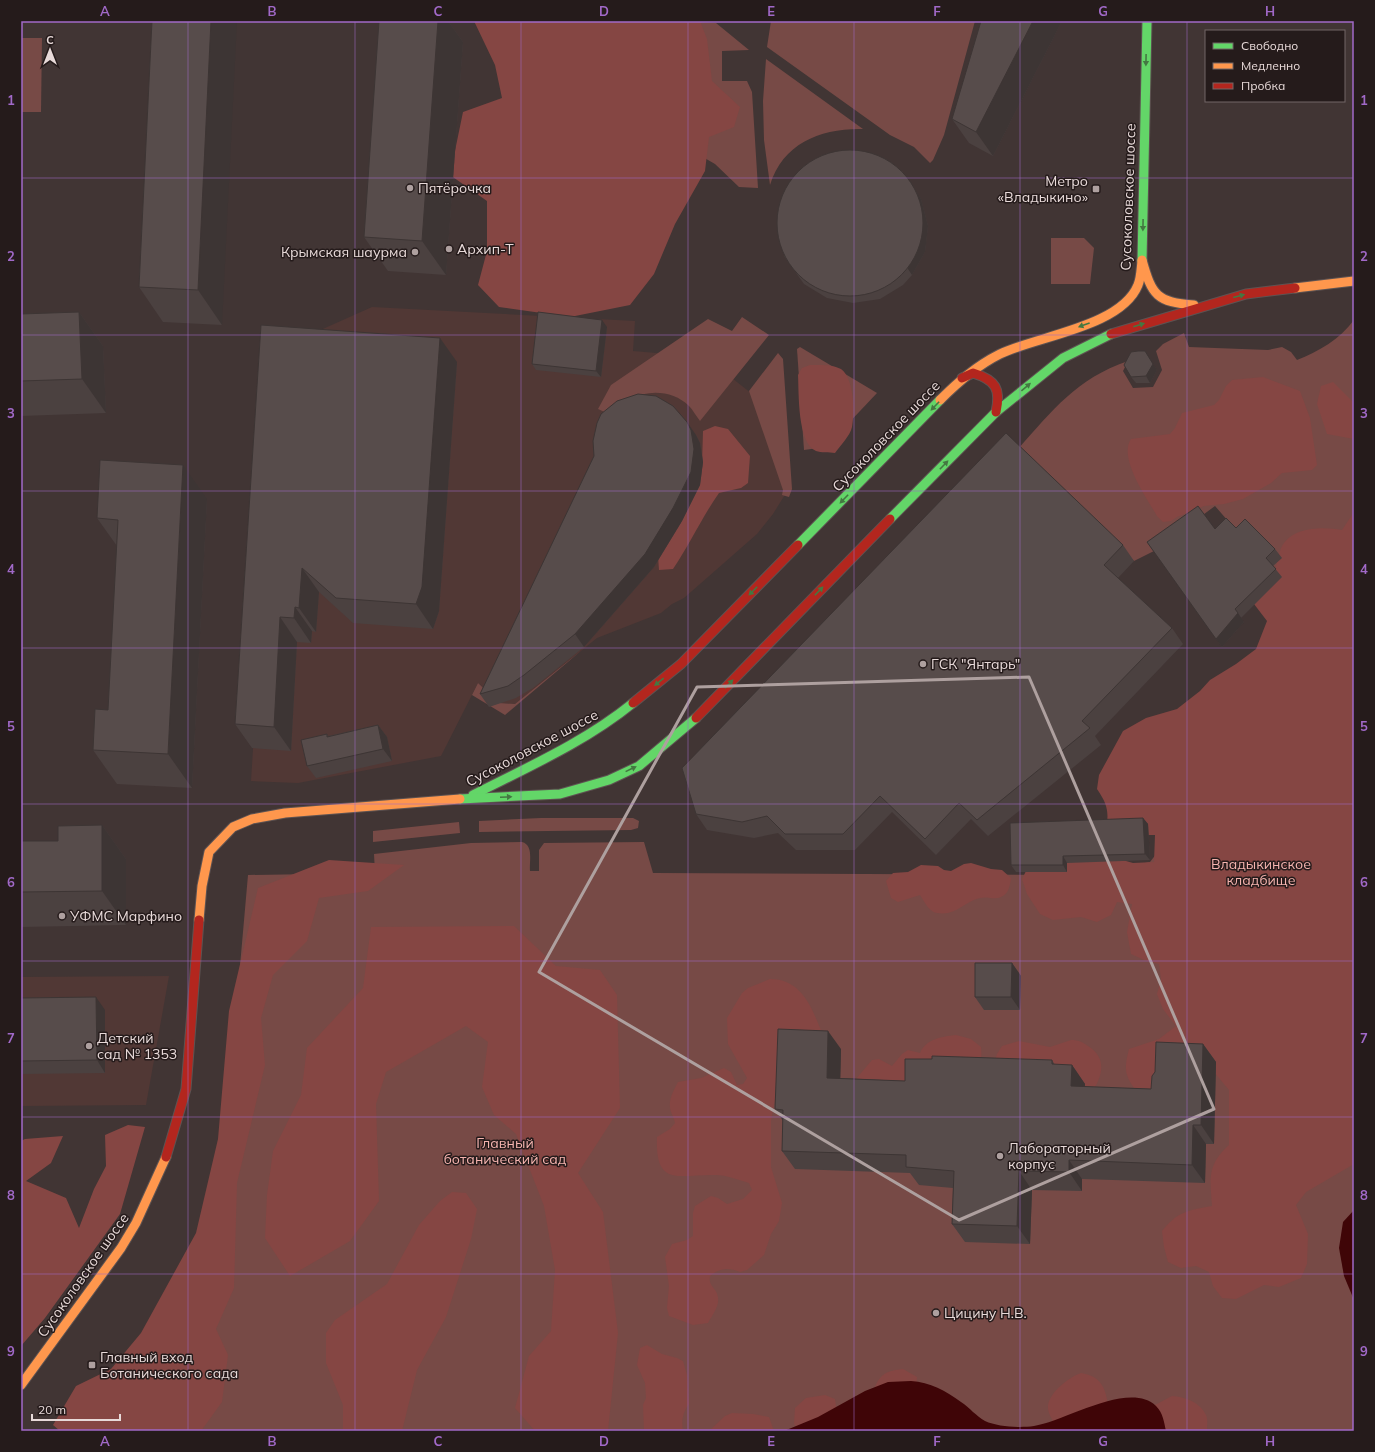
<svg xmlns="http://www.w3.org/2000/svg" width="1375" height="1452" font-family="Mulish,sans-serif">
<rect width="100%" height="100%" fill="#413534"/>
<g fill="#513835">
<path d="M372,307l263,14 -2,30 35,3 55,17 33,26 30,96 -13,21 -16,20 -73,64 -12,6 -11,9 -64,25 -82,66 -16,-1 -21,-20 -37,73 -143,27 -47,-2 27,-432z"/>
<path d="M169,976l-23,129 -125,1v-129z"/>
</g>
<g fill="#774a46">
<path d="M685,21l31,2 33,27 -27,1v30h25l5,11 6,96 -19,-1 -24,-23 -115,-66z"/>
<path d="M771,21h204l-31,114 -11,25 -3,3 -16,-16 -24,-12 -123,-88z"/>
<path d="M21,38h21l-1,74h-20z"/>
<path d="M766,59l97,70c-42,-1 -80,14 -93,56l-6,-45 -1,-39z"/>
<path d="M1051,238h33l10,10 -4,36h-39z"/>
<path d="M742,317l27,18 -69,86c-4,-5 -7,-11 -11,-15 -15,-15 -40,-17 -58,-7 -6,4 -12,12 -18,17l-15,-7 13,-24 97,-66 24,12z"/>
<path d="M1354,320v1111h-1175l21,-10 48,-546 127,-2 -1,-19 97,-11 51,-1c12,3 7,20 8,29h9v-21l5,-7 100,-1 9,31 428,2 69,-13 91,-118 57,-126 -56,-81 -27,-31 -61,45 -20,10 -116,-112c35,-39 58,-70 110,-88l-5,10 10,17 20,-1 9,-17 -6,-19 7,-7 21,-11 5,14 79,3 14,-3 9,5 6,8c21,-8 43,-21 57,-40z"/>
<path d="M800,347l77,46 -51,54 -22,3 -7,-101z"/>
<path d="M778,353l5,6 9,130 -3,8 -7,-2 1,-5 -34,-99z"/>
<path d="M582,650l-77,65 -33,-20 6,-12 21,20 16,1z"/>
<path d="M541,818h92l6,3 -1,7 -7,2 -152,2v-11z"/>
<path d="M459,822l1,11 -87,9v-11z"/>
</g>
<g fill="#854643">
<path d="M474,21h226l7,18 5,42 28,26 -6,20 -25,10 -4,34 -30,53 -21,50 -24,31 -60,12 -71,-10 -21,-22 9,-34v-50l-37,-26 13,-63 39,-14 -7,-33z"/>
<path d="M810,365c10,0 22,-1 31,4 13,9 14,44 11,58 -2,9 -12,19 -17,26 -6,-1 -14,0 -19,-2 -19,-8 -17,-59 -18,-76l4,-7z"/>
<path d="M1263,377l37,14 10,27 7,47 -5,5 -30,3 -11,10 -28,16 -19,5 -20,2 -27,11 -6,4 -8,1 -6,-6c-10,-18 -39,-58 -26,-77l39,-5 5,-6 7,-15 32,-8 5,-5 7,-14 6,-6z"/>
<path d="M1333,382l21,21v36l-27,-5 -10,-30 4,-18z"/>
<path d="M715,426l13,3 22,27 -2,27 -7,5 -22,5c-17,24 -29,51 -46,76l-14,1 -1,-14 44,-91 1,-34z"/>
<path d="M1354,512v652l-48,28 -10,13 12,29 -1,30 -6,14 -22,9 -15,-2 -28,14 -14,-1 -9,-12 -4,-14 -13,-6 -15,2 -13,-6 -4,-15 -2,-16c15,-19 26,-21 50,-25 -2,-28 -5,-41 17,-61v-55l-20,-24 -57,23 -15,3c-13,-17 -13,-23 -8,-43l30,-10 17,-13 -13,-17 -6,-15 4,-15 -2,-15 -15,-4 -13,-6 -4,-22 5,-28 -15,-2 -6,13 -14,7 -16,-5 -28,3 -13,-6 -13,-20 -5,-15 7,-14 69,-12 35,10 21,-1 1,-27h-10l-39,-4c3,-19 2,-26 -9,-42l2,-14 24,-44 23,-13 31,-9 23,-18 10,-11 26,-16 20,-15 11,-28 -13,-17c7,-11 16,-23 21,-35 3,-7 4,-20 9,-26 13,-17 40,-16 58,-13z"/>
<path d="M329,860l75,5 -36,26 -49,7 -12,43 -34,34 -12,43 4,47 -28,118 -3,105 -18,41 12,26 -6,47 -21,29h-141l-7,-6 23,-39 35,-17 30,-36 55,-100 22,-94 11,-128 29,-123z"/>
<path d="M971,863l20,6 11,1 9,8c-1,7 -2,16 -10,19 -6,3 -14,-1 -21,1 -17,4 -23,18 -43,15 -8,-1 -13,-12 -17,-18l-22,7 -7,-4 -5,-17 7,-8 15,-1 13,-7 17,1 6,4 7,1 13,-7z"/>
<path d="M514,926l42,40 44,4 17,25 3,113 -42,65 25,39 15,121 -10,98h-73l-20,-23 14,-52 22,-25 4,-61 -11,-64 -28,-72 -22,-19 -12,-28 6,-45 -22,-16 -80,46 -10,32 3,97 -29,40 -60,35 -25,-38 2,-43 6,-44 28,-56 6,-47 56,-60 8,-61z"/>
<path d="M770,979c32,0 42,29 52,54l-43,44 -8,44v46l11,36 -3,18 -8,13 -7,21 -17,15 -7,2c-12,-5 -20,-4 -30,4 -1,7 1,8 5,14 8,12 -1,22 -7,33l-15,2 -24,-9 -2,-8 2,-22 -4,-29 7,-13 15,-4 6,-4v-23l2,-7 16,-10 7,2 9,6 16,-5 9,-9 -3,-7c-10,-3 -23,-8 -33,-8 -37,-1 -61,13 -59,-38l13,-8 5,-6c-1,-6 -5,-11 -5,-16 -1,-9 4,-17 8,-25l23,-4 23,-10 7,4 6,13 6,-1 4,-6 -19,-34 -1,-26 15,-25 6,-5z"/>
<path d="M956,1035l15,4 10,8c2,17 -4,28 -13,42l-112,-10 16,-19 7,-1 13,7 10,-12 6,-4 12,3c7,-15 22,-16 36,-18z"/>
<path d="M1071,1040c8,0 11,2 17,6 19,12 15,29 4,46l-101,-18 6,-20 5,-8 17,-5 31,6z"/>
<path d="M128,1125l17,2 -25,87 -75,104 -24,28v-205l4,-2 38,-3 -12,27 -25,18 40,17 13,30 15,-39 12,-23 -1,-31z"/>
<path d="M452,1192l14,1 11,16 -6,30 -25,78 -29,53 -15,61h-59v-26l-17,-42v-30l9,-13 52,-36 32,-59 21,-24z"/>
<path d="M647,1345l15,9 15,4 6,3 4,14 2,29c-6,8 -8,16 -6,27h-39l-1,-26 3,-7 -1,-15 -8,-18 3,-17z"/>
<path d="M903,1369l14,8 -1,12 -45,10c6,-21 10,-28 32,-30z"/>
<path d="M1081,1373c19,3 24,13 27,31l-49,27c-3,-6 -11,-16 -11,-23 -1,-14 21,-31 33,-35z"/>
<path d="M825,1395l10,4 3,21 -37,11 -7,-7 1,-16 11,-10z"/>
<path d="M1172,1396c13,1 28,6 34,19 2,4 1,11 1,16h-57l5,-26z"/>
<path d="M732,1413l21,1 16,3 5,14h-65l16,-15z"/>
</g>
<g fill="#3f0507">
<path d="M1354,1210v90l-10,-24 -5,-28 4,-26z"/>
<path d="M911,1381c19,1 35,10 50,21 9,6 15,14 24,19 13,6 35,7 49,5 30,-4 95,-46 122,-20 7,7 8,16 10,25h-382l34,-14 47,-26 23,-9z"/>
</g>
<g fill="none" stroke-linecap="round" stroke-linejoin="round">
<defs>
<g id="fast">
<path d="M1142,261l5,-240"/>
<path d="M890,519l106,-107 67,-54 48,-24"/>
<path d="M798,545l142,-145"/>
<path d="M473,795c55,-28 112,-53 160,-92"/>
<path d="M460,799l100,-5 49,-14 30,-14 57,-48"/>
</g>
<g id="slow">
<path d="M1142,260c10,36 15,42 52,45"/>
<path d="M1295,288l59,-7"/>
<path d="M940,400c18,-18 36,-34 60,-46 37,-18 121,-27 138,-69 3,-7 3,-16 4,-24"/>
<path d="M199,920l3,-34 7,-34 24,-25 19,-8 33,-6 175,-14"/>
<path d="M21,1385l100,-137 15,-25 30,-66"/>
</g>
<g id="jam">
<path d="M1111,334l135,-40 49,-6"/>
<path d="M962,378l11,-5c23,7 28,16 23,39"/>
<path d="M633,703l48,-39 117,-119"/>
<path d="M696,718l194,-199"/>
<path d="M166,1157l20,-68 13,-169"/>
</g>
</defs>
<use href="#fast" stroke="#5e5352" stroke-width="11"/>
<use href="#slow" stroke="#5e5352" stroke-width="11"/>
<use href="#jam" stroke="#5e5352" stroke-width="11"/>
<use href="#fast" stroke="#63d668" stroke-width="9"/>
<use href="#slow" stroke="#ff974d" stroke-width="9"/>
<use href="#jam" stroke="#b3261e" stroke-width="9"/>
</g>
<g fill="#4b4140">
<path d="M152,21l70,304 -59,-3 -24,-35z"/>
<path d="M379,21h69l15,21 -17,233 -58,-4 -24,-34z"/>
<path d="M981,21h81l-69,135 -24,-13 -17,-24z"/>
<path d="M902,171l19,28 7,27 -3,26 -13,23 -9,10 -23,14 -27,4 -26,-5 -23,-14 -20,-28z"/>
<path d="M79,312l24,34 3,67 -85,3v-102z"/>
<path d="M261,325l196,37 -18,249 -6,18 -80,-6 -34,-31 -3,40 -4,-1 -1,12 -14,-1 -6,109 -39,-3 -17,-24z"/>
<path d="M607,327l-6,50 -65,-7 -4,-6z"/>
<path d="M1149,358l8,12 -7,13h-14l-5,-6z"/>
<path d="M696,435l4,8 3,19 -3,23 -18,36 -28,46 -70,80 -51,41 -17,10 -27,9 -9,-13z"/>
<path d="M207,499l-15,289 -75,-4 -24,-34 15,-40 9,-164 -20,-28z"/>
<path d="M1236,528l39,21 7,9 -9,8 9,11 -41,41 3,4 -22,25 -75,-105 68,-13z"/>
<path d="M1123,545l11,16 -16,17 54,50 11,16 -88,92 6,9 -113,91 -17,-17 -35,36 -44,-43 -37,38h-59l-18,-17 -24,5 -47,-8 -11,-16z"/>
<path d="M378,725l9,12 5,24 -76,17 -9,-12 20,-32 1,2z"/>
<path d="M1143,818l5,6 2,36 -83,3v9h-51l-5,-7z"/>
<path d="M102,825l24,34v66l-105,2v-86h37z"/>
<path d="M1012,963l9,13 -1,34h-36l-9,-13z"/>
<path d="M21,998l84,12v63l-84,1z"/>
<path d="M1203,1044l13,18 -2,82h-8l-1,39 -123,-4v12l-50,-1 -2,54 -65,-2 -13,-18 1,-36 -34,-3 -9,-12 -115,-4 -13,-18 1,-30 -8,-12 66,-60 -1,29 65,3 147,-21 3,5h17l13,19v3l66,2z"/>
</g>
<g fill="#3d3534">
<path d="M211,21h26l-15,304 -24,-35z"/>
<path d="M438,21h10l15,21 -17,233 -24,-34z"/>
<path d="M1033,21h29l-69,135 -17,-24z"/>
<path d="M917,193l4,6 7,27 -3,26 -13,23 -4,-6z"/>
<path d="M79,312l24,34 3,67 -24,-34z"/>
<path d="M602,320l5,7 -6,50 -5,-6z"/>
<path d="M440,338l17,24 -18,249 -6,18 -17,-25z"/>
<path d="M1145,351l12,19 -7,13 -4,-7z"/>
<path d="M687,422l9,13 4,8 3,19 -3,23 -18,36 -28,46 -70,80 -9,-13z"/>
<path d="M183,465l24,34 -15,289 -24,-34z"/>
<path d="M302,568l17,24 -3,40 -17,-24z"/>
<path d="M295,607l17,24 -1,12 -17,-25z"/>
<path d="M1238,613l6,9 -22,25 -6,-8z"/>
<path d="M280,617l17,25 -6,109 -17,-24z"/>
<path d="M378,725l9,12 5,24 -9,-12z"/>
<path d="M1143,818l5,6 2,36 -5,-6z"/>
<path d="M102,825l24,34v66l-24,-34z"/>
<path d="M1063,856l4,7v9l-4,-7z"/>
<path d="M1012,963l9,13 -1,34 -9,-13z"/>
<path d="M96,997l9,13v63l-8,-13z"/>
<path d="M828,1031l13,18 -1,47 -13,-18z"/>
<path d="M1203,1044l13,18 -2,82 -13,-19z"/>
<path d="M1072,1065l13,19 -1,21 -13,-19z"/>
<path d="M1193,1125l13,19 -1,39 -13,-18z"/>
<path d="M1069,1160l13,19v12l-13,-19z"/>
<path d="M1019,1171l13,19 -2,54 -13,-18z"/>
</g>
<g fill="#574c4b" stroke="#3d3534">
<path d="M152,21h59l-13,269 -59,-3z"/>
<path d="M379,21h59l-16,220 -58,-4z"/>
<path d="M981,21h52l-57,111 -24,-13z"/>
<circle cx="850" cy="223" r="73"/>
<path d="M79,312l3,67 -61,2v-67z"/>
<path d="M538,312l64,8 -6,51 -64,-7z"/>
<path d="M261,325l179,13 -18,249 -6,17 -80,-6 -34,-30 -3,40 -4,-1 -1,11 -14,-1 -6,110 -39,-3z"/>
<path d="M1138,351h7l8,13 -7,12 -15,1 -7,-12 7,-13z"/>
<path d="M638,394l18,2 17,10 14,16 4,8 3,19 -3,23 -18,36 -28,46 -70,80 -51,41 -16,11 -28,8 114,-238 -1,-15 4,-18 4,-9 16,-13z"/>
<path d="M1006,433l117,112 -19,20 68,63 -90,93 8,7 -113,92 -18,-17 -34,36 -45,-43 -37,38h-58l-18,-18 -25,6 -46,-8 -14,-46z"/>
<path d="M100,460l83,5 -15,289 -75,-4 2,-41 13,1 10,-190 -21,-2z"/>
<path d="M1198,506l17,23 11,-11 10,10 9,-9 30,30 -9,9 10,11 -41,40 3,4 -22,26 -69,-97z"/>
<path d="M378,725l5,24 -76,17 -6,-26 26,-6v3z"/>
<path d="M1143,818l2,36 -82,2v9h-52l-1,-42z"/>
<path d="M102,825v66l-81,1v-51h37v-15z"/>
<path d="M975,963h37l-1,34h-36z"/>
<path d="M96,997l1,63 -76,1v-63z"/>
<path d="M778,1029l50,2 -1,47 78,3v-22h27v-3l31,1 89,3v4l20,1 -1,21 80,3 1,-13 3,-4 1,-30 47,2 -2,81h-8l-1,40 -123,-5v12l-50,-1 -2,55 -65,-2 2,-53 -48,-4v-12l-124,-4 1,-41 -8,-1z"/>
</g>
<defs><path id="oneway-solid" d="M-6-.8H1V-3.2L6.5 0L1 3.2V.8H-6Z"/></defs>
<g fill="#447842">
<use href="#oneway-solid" transform="translate(1146 60) rotate(91)"/>
<use href="#oneway-solid" transform="translate(1143 225) rotate(91)"/>
<use href="#oneway-solid" transform="translate(1239 296) rotate(-15)"/>
<use href="#oneway-solid" transform="translate(1084 325) rotate(160)"/>
<use href="#oneway-solid" transform="translate(1139 325) rotate(-17)"/>
<use href="#oneway-solid" transform="translate(1026 387) rotate(-40)"/>
<use href="#oneway-solid" transform="translate(935 406) rotate(134)"/>
<use href="#oneway-solid" transform="translate(944 465) rotate(-46)"/>
<use href="#oneway-solid" transform="translate(844 499) rotate(134)"/>
<use href="#oneway-solid" transform="translate(753 591) rotate(135)"/>
<use href="#oneway-solid" transform="translate(819 591) rotate(-46)"/>
<use href="#oneway-solid" transform="translate(659 682) rotate(141)"/>
<use href="#oneway-solid" transform="translate(729 684) rotate(-46)"/>
<use href="#oneway-solid" transform="translate(631 769) rotate(-26)"/>
<use href="#oneway-solid" transform="translate(506 797) rotate(-3)"/>
</g>
<path fill="none" stroke="#aea09f" stroke-width="3" stroke-linejoin="round" d="M1029,677l185,432 -255,111 -420,-248 158,-285z"/>
<path fill="none" stroke="#a169c8" stroke-width="1" stroke-opacity="0.55" d="M188,21v1410M355,21v1410M521,21v1410M688,21v1410M854,21v1410M1020,21v1410M1187,21v1410M21,178h1333M21,335h1333M21,491h1333M21,648h1333M21,804h1333M21,961h1333M21,1117h1333M21,1274h1333"/>
<g fill="#aea09f" stroke="#251b1b" stroke-width="1.5">
<circle cx="410" cy="188" r="4"/>
<rect x="1092" y="185" width="8" height="8" rx="2"/>
<circle cx="449" cy="249" r="4"/>
<circle cx="415" cy="252" r="4"/>
<circle cx="923" cy="664" r="4"/>
<circle cx="62" cy="916" r="4"/>
<circle cx="89" cy="1046" r="4"/>
<circle cx="1000" cy="1156" r="4"/>
<circle cx="936" cy="1313" r="4"/>
<rect x="88" y="1361" width="8" height="8" rx="2"/>
</g>
<g text-anchor="middle" dominant-baseline="central" stroke-width="3" stroke-linejoin="round" paint-order="stroke">
<g font-size="14" fill="#e8dad9" stroke="#251b1b" text-anchor="start">
<text x="1088" y="181" text-anchor="end">Метро<tspan x="1088" dy="16">«Владыкино»</tspan></text>
<text x="418" y="188">Пятёрочка</text>
<text x="457" y="249">Архип-Т</text>
<text x="407" y="252" text-anchor="end">Крымская шаурма</text>
<text x="931" y="664">ГСК "Янтарь"</text>
<text x="70" y="916">УФМС Марфино</text>
<text x="97" y="1038">Детский<tspan x="97" dy="16">сад № 1353</tspan></text>
<text x="1008" y="1148">Лабораторный<tspan x="1008" dy="16">корпус</tspan></text>
<text x="944" y="1313">Цицину Н.В.</text>
<text x="100" y="1357">Главный вход<tspan x="100" dy="16">Ботанического сада</tspan></text>
</g>
<g font-size="14" fill="#e8dad9" stroke="#251b1b">
<text transform="translate(1128 197) rotate(-88)">Сусоколовское шоссе</text>
<text transform="translate(886 436) rotate(-46)">Сусоколовское шоссе</text>
<text transform="translate(532 748) rotate(-28)">Сусоколовское шоссе</text>
<text transform="translate(83 1275) rotate(-55)">Сусоколовское шоссе</text>
</g>
<g font-size="14" fill="#f5b4af" stroke="#251b1b">
<text x="1261" y="864">Владыкинское<tspan x="1261" dy="16">кладбище</tspan></text>
<text x="505" y="1143">Главный<tspan x="505" dy="16">ботанический сад</tspan></text>
</g>
</g>
<rect width="1375" height="1452" fill="none" stroke="#251b1b" stroke-width="44"/>
<rect x="1205" y="30" width="140" height="72" fill="#251b1b" stroke="#736767"/>
<rect x="1213" y="43" width="20" height="6" fill="#63d668" stroke="#736767"/>
<text x="1241" y="50" font-size="12" fill="#e8dad9">Свободно</text>
<rect x="1213" y="63" width="20" height="6" fill="#ff974d" stroke="#736767"/>
<text x="1241" y="70" font-size="12" fill="#e8dad9">Медленно</text>
<rect x="1213" y="83" width="20" height="6" fill="#b3261e" stroke="#736767"/>
<text x="1241" y="90" font-size="12" fill="#e8dad9">Пробка</text>
<g transform="translate(50 50)" stroke="#251b1b" stroke-width="3" paint-order="stroke">
<path d="M0-3L7 15L0 10L-7 15Z" fill="#e8dad9"/>
<text y="-6" font-size="11" font-weight="bold" text-anchor="middle" fill="#e8dad9">С</text>
</g>
<path d="M32 1414v6h88v-6" fill="none" stroke="#e8dad9" stroke-width="2"/>
<text x="38" y="1414" font-size="12" fill="#e8dad9" stroke="#251b1b" stroke-width="3" paint-order="stroke">20 m</text>
<rect x="22" y="22" width="1331" height="1408" fill="none" stroke="#a169c8" stroke-width="1.5"/>
<g font-size="13" text-anchor="middle" font-weight="bold" fill="#a169c8">
<text x="105" y="16">A</text>
<text x="272" y="16">B</text>
<text x="438" y="16">C</text>
<text x="604" y="16">D</text>
<text x="771" y="16">E</text>
<text x="937" y="16">F</text>
<text x="1103" y="16">G</text>
<text x="1270" y="16">H</text>
<text x="11" y="105">1</text>
<text x="1364" y="105">1</text>
<text x="11" y="261">2</text>
<text x="1364" y="261">2</text>
<text x="11" y="418">3</text>
<text x="1364" y="418">3</text>
<text x="11" y="574">4</text>
<text x="1364" y="574">4</text>
<text x="11" y="731">5</text>
<text x="1364" y="731">5</text>
<text x="11" y="887">6</text>
<text x="1364" y="887">6</text>
<text x="11" y="1043">7</text>
<text x="1364" y="1043">7</text>
<text x="11" y="1200">8</text>
<text x="1364" y="1200">8</text>
<text x="11" y="1356">9</text>
<text x="1364" y="1356">9</text>
<text x="105" y="1446">A</text>
<text x="272" y="1446">B</text>
<text x="438" y="1446">C</text>
<text x="604" y="1446">D</text>
<text x="771" y="1446">E</text>
<text x="937" y="1446">F</text>
<text x="1103" y="1446">G</text>
<text x="1270" y="1446">H</text>
</g>
</svg>
